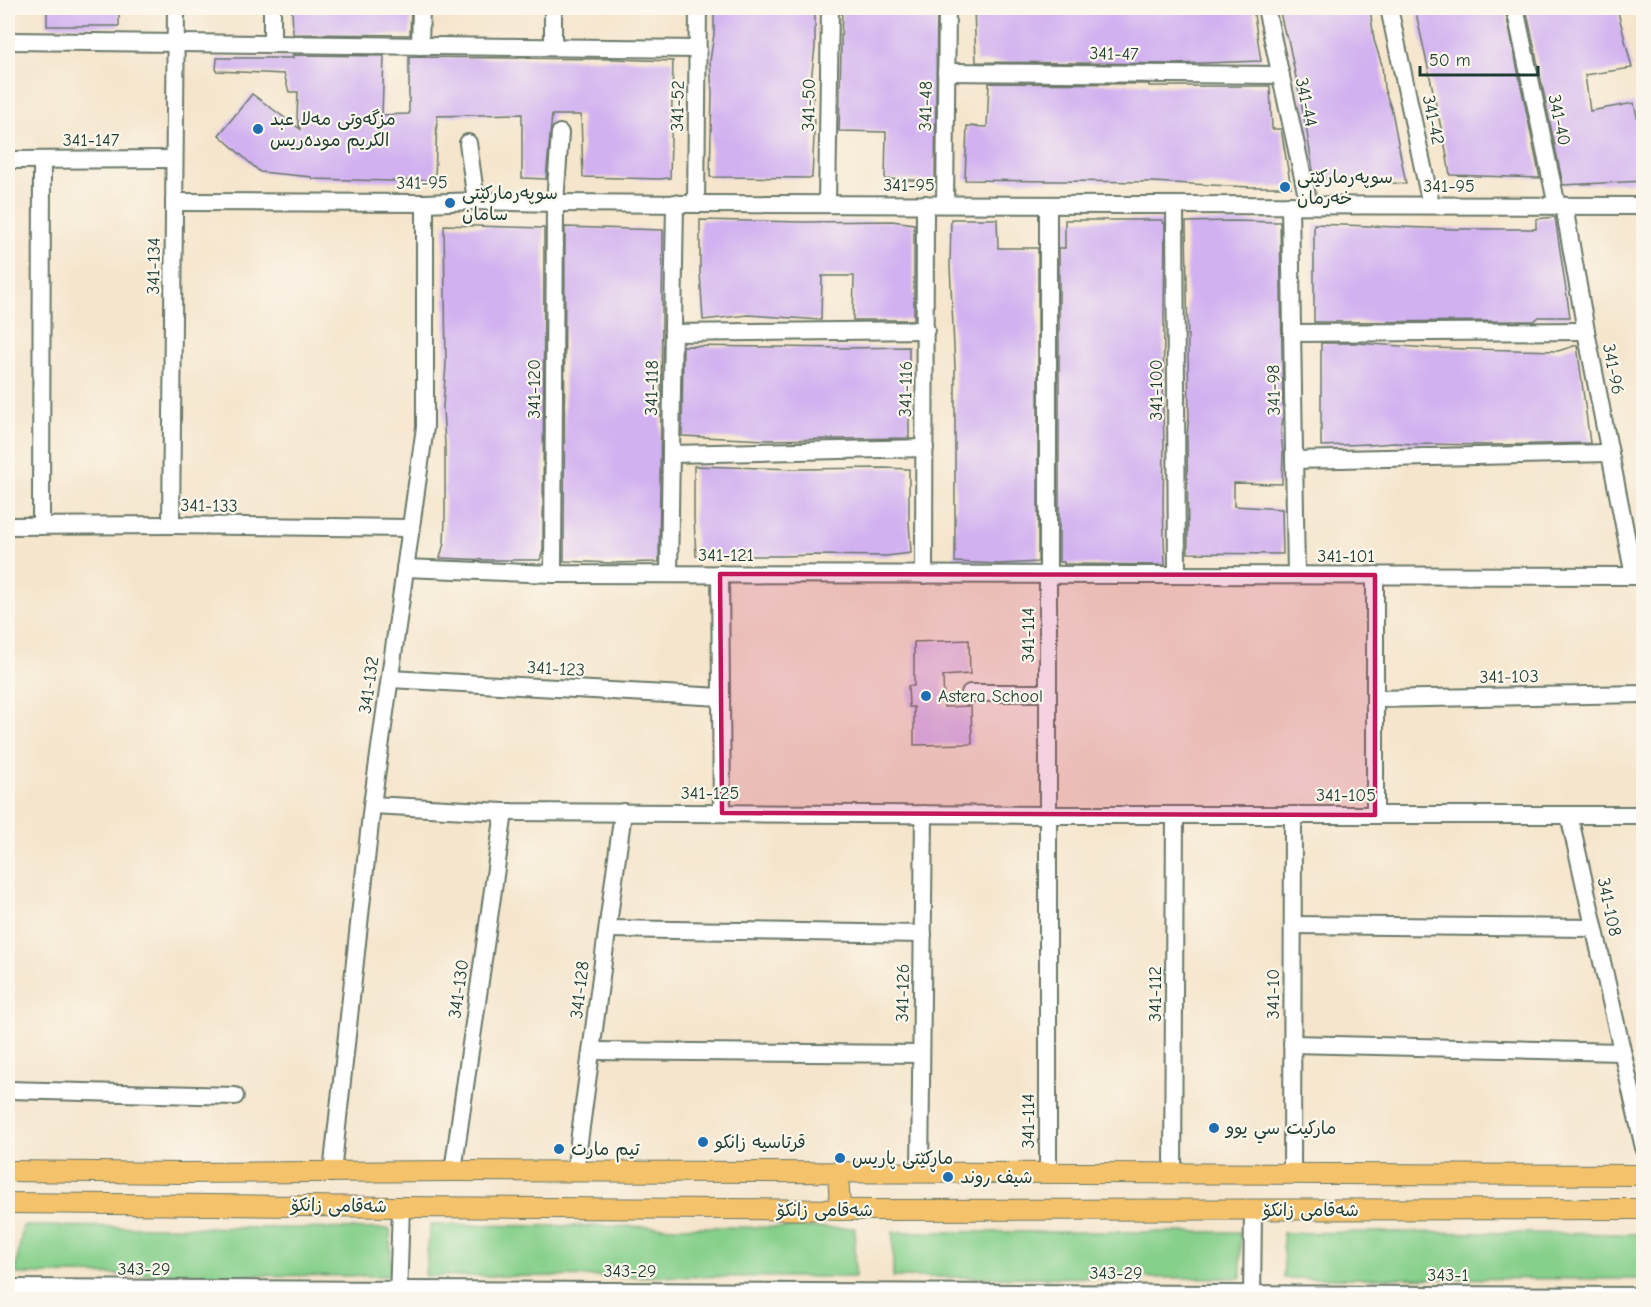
<svg xmlns="http://www.w3.org/2000/svg" width="1651" height="1307" font-family="'Comic Neue','Playpen Sans Arabic',sans-serif">
<rect width="100%" height="100%" fill="#fbf7ec"/>
<filter id="ink" filterUnits="userSpaceOnUse"><feTurbulence type="fractalNoise" baseFrequency=".0167" numOctaves="2"/><feDisplacementMap in="SourceGraphic" scale="12" xChannelSelector="R" yChannelSelector="G"/><feConvolveMatrix kernelMatrix="1 2 1 2 8 2 1 2 1" color-interpolation-filters="sRGB"/></filter>
<filter id="wash" filterUnits="userSpaceOnUse"><feTurbulence type="fractalNoise" baseFrequency=".008" numOctaves="4" result="noise"/><feDisplacementMap in="SourceGraphic" scale="24" xChannelSelector="R" yChannelSelector="G"/><feGaussianBlur stdDeviation="1.35" result="paint"/><feColorMatrix in="noise" values="0 0 0 0 0 0 0 0 0 0 0 0 0 0 0 0 0 1.4 0 .05"/><feComposite in="paint" operator="in"/></filter>
<g filter="url(#wash)">
<rect width="100%" height="100%" fill="#f5e5cc"/>
<g fill="#87d08c" stroke="#538660" stroke-width="1.5">
<path d="M430,1225l425,3v49l-430,-1z"/>
<path d="M23,1226l367,3 1,47 -374,-2 -2,-2z"/>
<path d="M893,1232h347l1,46 -348,-1z"/>
<path d="M1383,1232l260,2v45l-359,-1 -1,-45z"/>
</g>
<g id="blocks">
<g fill="#d1b1f0">
<rect x="47" y="8" width="72" height="18"/>
<path d="M353,8h58l-1,27 -117,-1 -1,-25 61,1z"/>
<path d="M714,8h101v39l-4,34h2l1,56 -2,41 -102,-1 2,-84 -2,-32 4,-27z"/>
<path d="M842,8h95l-2,173 -50,-2 1,-47 -47,-1z"/>
<path d="M974,8h279l8,53 -86,3 -199,-2z"/>
<path d="M1279,8h91l4,32 8,25 2,23 8,23 14,73 -92,-7 -8,-51 -18,-87 -3,-5z"/>
<path d="M1415,8h90l35,170 -90,-3 -4,-24z"/>
<path d="M1526,8h91l15,60 -47,7 5,36 44,-8 10,44v34l-81,4z"/>
<path d="M293,55l91,1 -2,59 27,-1v-57l205,2 59,2 -3,117 -11,1 -76,-2 -2,-62h-29l-6,64 -24,-1v-64l-85,2 -2,64 -44,1 -78,-2 -1,-2 -52,-5 -41,-37 33,-41 48,35 -3,-11 1,-26h-9l-5,-18 -68,-3 1,-13h76z"/>
<path d="M989,83l160,1v2h121l2,43h9l10,58h-41l-98,-5 -187,-2 2,-54 20,1z"/>
<path d="M1555,217l15,100h-31l-5,4 -220,1v-98l141,5h81v-10z"/>
<path d="M951,219h46l1,29h40v314l-39,2 -44,-2v-195l-5,-101z"/>
<path d="M700,220l103,2 89,-1 22,3v96h-61l1,-44h-32l-1,44 -73,-5 -45,5 -3,-48z"/>
<path d="M1065,220h98v3h2l-2,191 1,27 -1,66 2,58 -95,-1h-6v-2h-5v-314h6z"/>
<path d="M1232,221l48,1 3,195 -2,16 2,20 -1,31 -48,-1v23l48,3 1,45 -95,-1 -1,-117 2,-19 -3,-195z"/>
<path d="M444,225l100,3 -1,322 -3,10h-52l-48,-2 4,-15 1,-25v-72l-2,-39 3,-43z"/>
<path d="M565,227l98,3 -4,332 -48,1 -47,-2z"/>
<path d="M1321,343h36l72,5 129,3 19,-6 13,98 -98,2 -77,-1 -21,-1 -25,2v-1l-48,2z"/>
<path d="M683,346l165,2 61,-1v91l-143,2 -84,-4z"/>
<path d="M694,466l103,3 88,-1 24,1v52l2,32 -25,3 -71,-1 -32,1h-87l-2,-38z"/>
<path d="M969,640l1,34 -27,2 1,31 27,-1 1,38 -58,1v-38h-5l-1,-21h6v-44z"/>
</g>
</g>
</g>
<g filter="url(#ink)">
<use href="#blocks" fill-opacity="0" stroke="#6a7869" stroke-width="1.5"/>
<g fill="none" stroke-linecap="round" stroke-linejoin="round">
<defs>
<g id="minor">
<path d="M1266,8l43,197"/>
<path d="M1389,8l42,197"/>
<path d="M1515,8l42,198"/>
<path d="M8,41l690,8"/>
<path d="M272,44v-36"/>
<path d="M420,46l1,-38"/>
<path d="M553,47v-39"/>
<path d="M946,72l335,3"/>
<path d="M468,143l8,58"/>
<path d="M8,160l166,-1"/>
<path d="M174,202l251,1 51,-2 79,2 141,1 948,2"/>
<path d="M696,204l2,-196"/>
<path d="M827,204l3,-196"/>
<path d="M945,204l2,-196"/>
<path d="M1175,205l2,370"/>
<path d="M1290,205l6,370"/>
<path d="M1564,206l22,125 48,245"/>
<path d="M673,333l253,-3"/>
<path d="M1292,333l294,-2"/>
<path d="M671,454l254,-6"/>
<path d="M1294,460l316,-7"/>
<path d="M171,525l5,-517"/>
<path d="M8,526l163,-1 240,3"/>
<path d="M41,526l1,-366"/>
<path d="M405,568l148,6 1091,2"/>
<path d="M553,574l2,-371 5,-70"/>
<path d="M669,574l6,-371"/>
<path d="M720,574l2,239"/>
<path d="M924,575l1,-371"/>
<path d="M1375,575v240"/>
<path d="M390,679l331,18"/>
<path d="M970,693h78"/>
<path d="M1376,699l268,-5"/>
<path d="M372,805l132,7 544,3h596"/>
<path d="M1569,815l75,333"/>
<path d="M1293,925l301,3"/>
<path d="M608,929l315,5"/>
<path d="M1292,1044l330,8"/>
<path d="M592,1051l329,3"/>
<path d="M8,1090l227,6"/>
<path d="M453,1171l51,-359"/>
<path d="M575,1172l48,-360"/>
<path d="M332,1173l40,-368 53,-378v-224"/>
<path d="M920,1173l4,-359"/>
<path d="M1048,1174v-969"/>
<path d="M1173,1174l2,-359"/>
<path d="M1292,1174l1,-359"/>
<path d="M8,1288l1636,8"/>
<path d="M398,1299l3,-92"/>
<path d="M1252,1300l1,-90"/>
</g>
<g id="major">
<path d="M8,1171l172,2 273,-2 1191,4"/>
<path d="M838,1172l2,38"/>
<path d="M8,1203l393,4 473,3 770,-1"/>
</g>
</defs>
<use href="#minor" stroke="#6a7869" stroke-width="20"/>
<use href="#major" stroke="#6a7869" stroke-width="22"/>
<use href="#minor" stroke="#fff" stroke-width="16"/>
<use href="#major" stroke="#f4c26a" stroke-width="20"/>
</g>
</g>
<path fill="#c2185b" fill-opacity="0.2" stroke="#c2185b" stroke-width="4.5" stroke-linejoin="round" d="M720,574l655,1v240l-653,-2z"/>
<g fill="#1f6fb2" stroke="#fbf7ec" stroke-width="2">
<circle cx="258" cy="129" r="6"/>
<circle cx="1285" cy="187" r="6"/>
<circle cx="450" cy="203" r="6"/>
<circle cx="926" cy="696" r="6"/>
<circle cx="1214" cy="1128" r="6"/>
<circle cx="703" cy="1142" r="6"/>
<circle cx="559" cy="1149" r="6"/>
<circle cx="840" cy="1158" r="6"/>
<circle cx="948" cy="1177" r="6"/>
</g>
<g text-anchor="middle" dominant-baseline="central" stroke-width="4.5" stroke-linejoin="round" paint-order="stroke">
<g font-size="18" fill="#1f3d34" stroke="#fbf7ec">
<text transform="translate(1114 54) rotate(1)">341-47</text>
<text transform="translate(1306 102) rotate(78)">341-44</text>
<text transform="translate(809 105) rotate(-89)">341-50</text>
<text transform="translate(678 106) rotate(-89)">341-52</text>
<text transform="translate(926 106) rotate(-89)">341-48</text>
<text transform="translate(1433 120) rotate(78)">341-42</text>
<text transform="translate(1559 120) rotate(78)">341-40</text>
<text x="91" y="140">341-147</text>
<text transform="translate(422 183) rotate(-1)">341-95</text>
<text x="909" y="185">341-95</text>
<text x="1449" y="186">341-95</text>
<text transform="translate(154 266) rotate(-89)">341-134</text>
<text transform="translate(1613 369) rotate(79)">341-96</text>
<text transform="translate(652 388) rotate(-89)">341-118</text>
<text transform="translate(534 389) rotate(-90)">341-120</text>
<text transform="translate(906 389) rotate(-89)">341-116</text>
<text transform="translate(1156 390) rotate(-90)">341-100</text>
<text transform="translate(1274 390) rotate(-91)">341-98</text>
<text transform="translate(209 506) rotate(1)">341-133</text>
<text x="726" y="555">341-121</text>
<text x="1346" y="556">341-101</text>
<text transform="translate(1028 635) rotate(-90)">341-114</text>
<text transform="translate(556 669) rotate(3)">341-123</text>
<text transform="translate(1509 677) rotate(-1)">341-103</text>
<text transform="translate(369 685) rotate(-82)">341-132</text>
<text x="710" y="793">341-125</text>
<text x="1346" y="795">341-105</text>
<text transform="translate(1609 907) rotate(78)">341-108</text>
<text transform="translate(459 989) rotate(-82)">341-130</text>
<text transform="translate(580 990) rotate(-83)">341-128</text>
<text transform="translate(903 993) rotate(-89)">341-126</text>
<text transform="translate(1155 994) rotate(-90)">341-112</text>
<text transform="translate(1273 994) rotate(-90)">341-10</text>
<text transform="translate(1028 1121) rotate(-90)">341-114</text>
<text transform="translate(339 1206) rotate(1)">شەقامی زانکۆ</text>
<text x="825" y="1210">شەقامی زانکۆ</text>
<text x="1311" y="1210">شەقامی زانکۆ</text>
<text x="144" y="1269">343-29</text>
<text x="630" y="1271">343-29</text>
<text x="1116" y="1273">343-29</text>
<text x="1448" y="1275">343-1</text>
</g>
<g font-size="18" fill="#1f3d34" stroke="#fbf7ec" text-anchor="start">
<text x="270" y="119">مزگه‌وتی مه‌لا عبد<tspan x="270" dy="21">الكريم موده‌ریس</tspan></text>
<text x="1297" y="177">سوپەرمارکێتی<tspan x="1297" dy="21">خەرمان</tspan></text>
<text x="462" y="193">سوپەرمارکێتی<tspan x="462" dy="21">سامان</tspan></text>
<text x="938" y="696">Astera School</text>
<text x="1226" y="1128">ماركيت سي يوو</text>
<text x="715" y="1142">قرتاسیە زانکو</text>
<text x="571" y="1149">تیم مارت</text>
<text x="852" y="1158">ماڕکێتی پاریس</text>
<text x="960" y="1177">شیف روند</text>
</g>
</g>
<rect width="1651" height="1307" fill="none" stroke="#fbf7ec" stroke-width="30"/>
<path d="M1420 66v9h118v-9" fill="none" stroke="#1f3d34" stroke-width="3"/>
<text x="1429" y="66" font-size="18" fill="#1f3d34" stroke="#fbf7ec" stroke-width="4.5" paint-order="stroke">50 m</text>
</svg>
